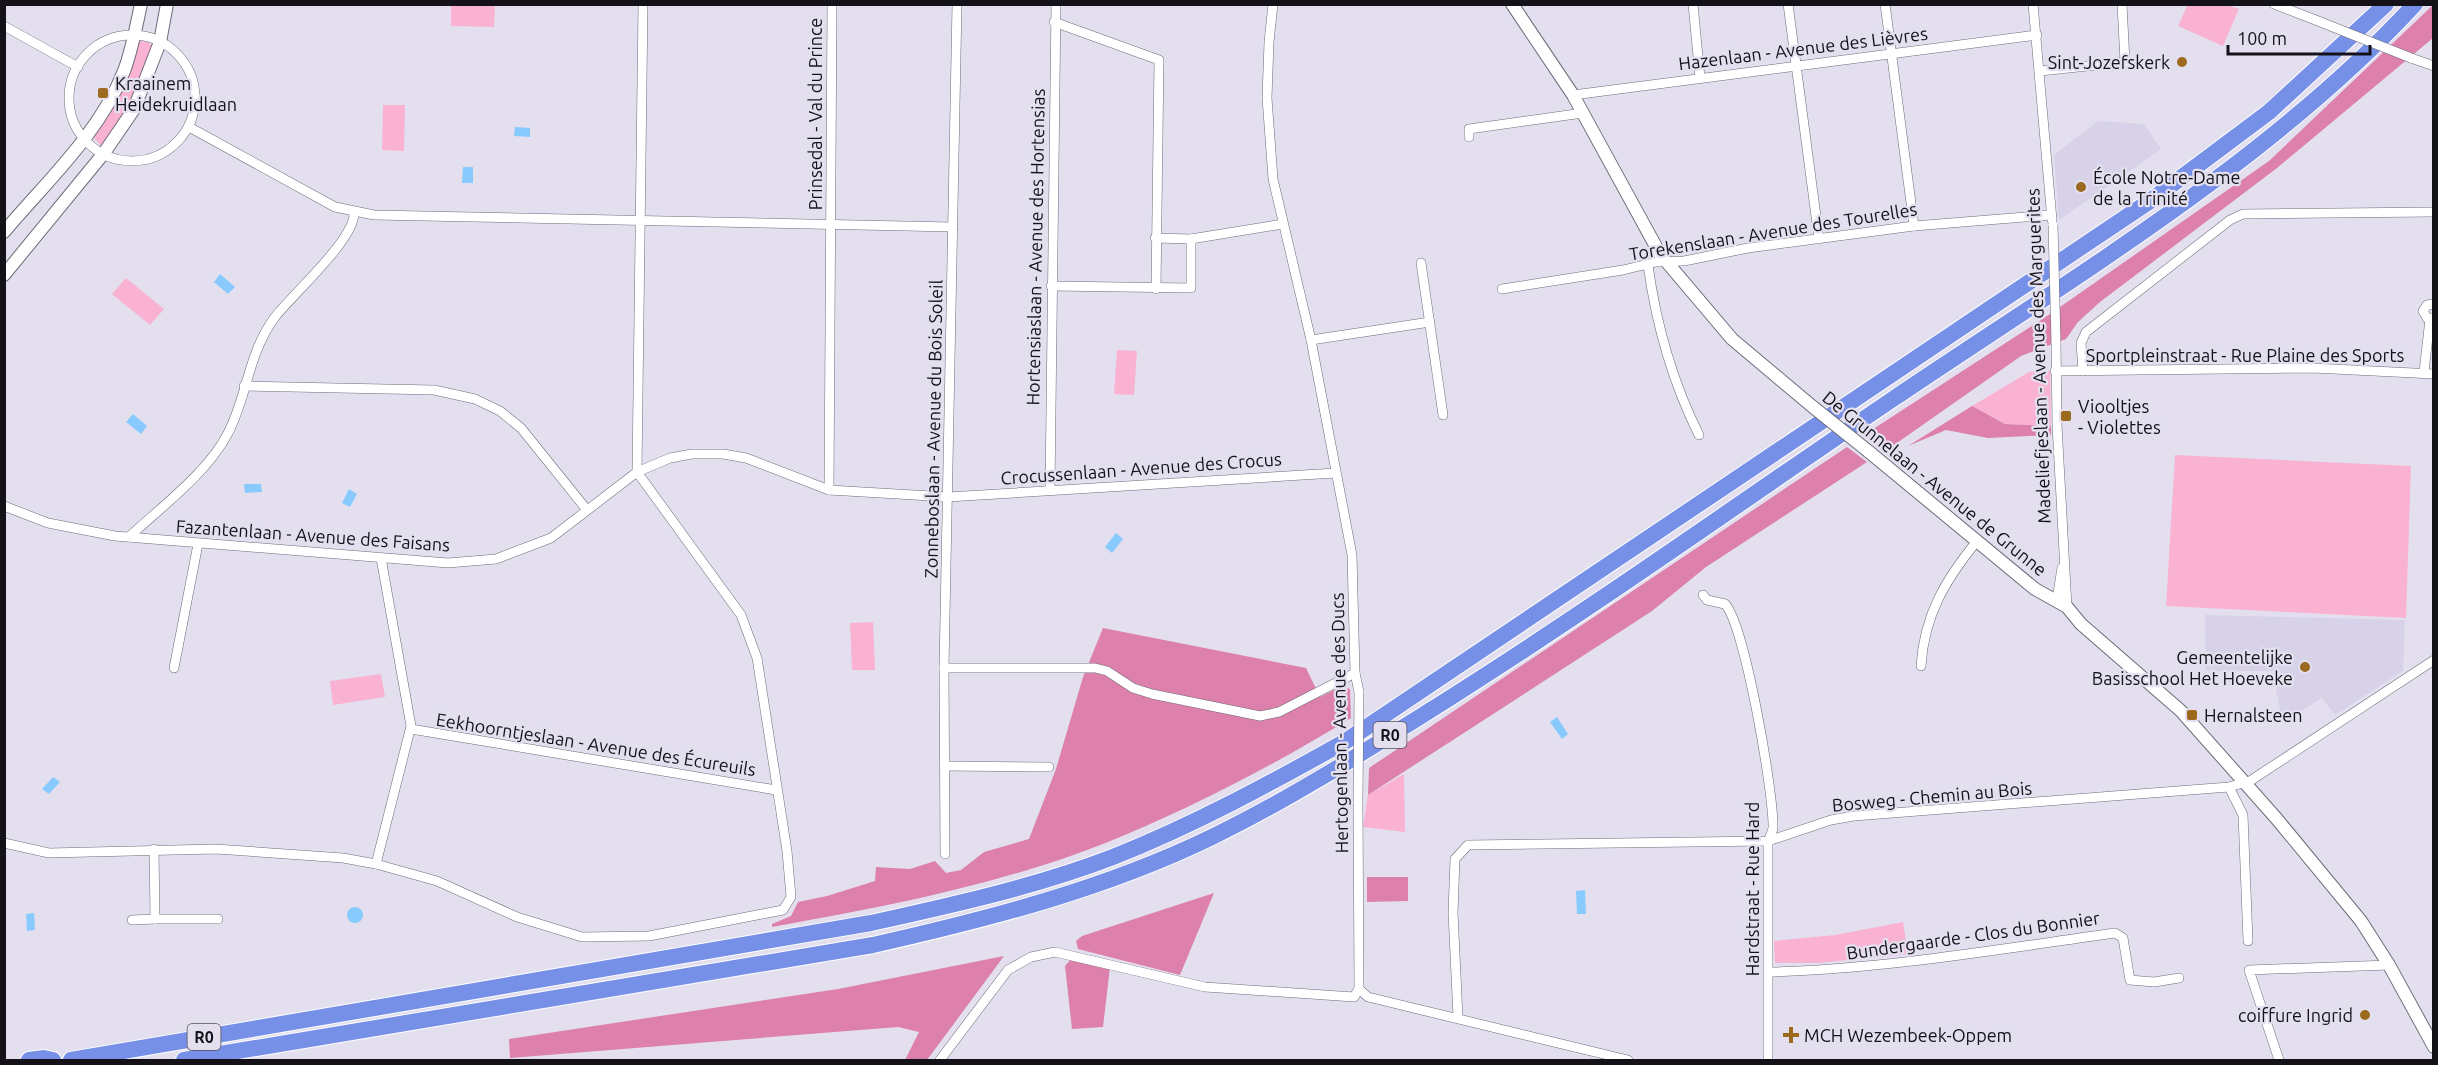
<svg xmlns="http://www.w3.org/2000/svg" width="2438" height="1065" font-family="Ubuntu,sans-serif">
<rect width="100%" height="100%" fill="#e3dfef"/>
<g fill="#d8d2e9">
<path d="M2098,121l46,3 17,25 -102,71 -5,-65z"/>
<path d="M2205,615l200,5 -2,51 -68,44 -13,-17 -40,25 -9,-52h-67z"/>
</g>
<g fill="#fab2d2">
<path d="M2188,4l40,1 11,4 -16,37 -45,-20z"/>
<path d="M451,5h44l-1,22 -43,-1z"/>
<path d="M141,41l7,1 4,4 -12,46 -36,53h-4l-7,-9 43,-92z"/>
<path d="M383,105h22l-1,46 -22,-1z"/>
<path d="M126,278l38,31 -14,16 -38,-31z"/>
<path d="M1117,350l20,1 -3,44 -20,-1z"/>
<path d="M2050,371l1,55 -46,-2 -33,-18 57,-34z"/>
<path d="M2175,455l236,11 -5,152 -240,-12z"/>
<path d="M873,622l2,48h-23l-2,-47z"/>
<path d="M381,674l4,23 -52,8 -3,-24z"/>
<path d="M1404,774l1,58 -42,-5 5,-32z"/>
<path d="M1903,922l5,32 -90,9h-43l-1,-22 61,-6z"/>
</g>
<g fill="#dd80ab">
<path d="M2433,5v33l-156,130 -177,134 -22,20 -12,17 -45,17 -137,96 -20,-17 186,-121 219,-153z"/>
<path d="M1972,406l33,18 46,2v9l-63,3 -42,-8 -38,16z"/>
<path d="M1847,447l20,15 -161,105 -54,44 -284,184 1,-27z"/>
<path d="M1103,628l203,40 14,29 22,-11 8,3 1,29c-80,49 -161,91 -248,126 -105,41 -219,63 -331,83v-3l19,-8 7,-14 29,-6 48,-15 1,-14 34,2 25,-8 11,12 15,-3 23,-18 45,-13 27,-70 27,-92z"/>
<path d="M1367,877h41v24l-41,1z"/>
<path d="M1214,893l-34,82 -102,-26 -2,-8 6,-5z"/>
<path d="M1004,956l-77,104h-22l14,-28 -21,-5 -388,31 -1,-19 329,-50z"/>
<path d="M1072,958l38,9 -7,60 -31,2 -7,-63z"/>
</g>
<g fill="#88cafe">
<path d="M515,127l15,1v9l-16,-1z"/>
<path d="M463,167h10v16h-11z"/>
<path d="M220,274l15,13 -7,7 -14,-12z"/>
<path d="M133,414l14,12 -6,8 -15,-12z"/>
<path d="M244,484h17l1,8 -17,1z"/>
<path d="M349,489l8,5 -7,13 -8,-4z"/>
<path d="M1116,533l7,6 -11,14 -7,-6z"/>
<path d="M1557,717l11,17 -6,5 -12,-17z"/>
<path d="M53,777l7,5 -11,12 -7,-5z"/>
<path d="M1585,890l1,24h-9l-1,-23z"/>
<circle cx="355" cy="915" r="8"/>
<path d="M34,913l1,17 -8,1 -1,-17z"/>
</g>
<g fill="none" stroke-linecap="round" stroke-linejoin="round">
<defs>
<g id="minor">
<path d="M1273,4l-4,38 -2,56 6,81 38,161 41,215 3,118 4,19"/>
<path d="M1693,4l7,74"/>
<path d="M1788,4l31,235"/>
<path d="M1885,4l29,222"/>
<path d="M2033,4l19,216"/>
<path d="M2274,4l39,15"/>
<path d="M1054,22l105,38 -3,229"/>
<path d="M4,26l74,41"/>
<circle cx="132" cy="98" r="63"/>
<path d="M2411,58l23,8"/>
<path d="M2040,71l85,-9 -3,-58"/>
<path d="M1573,95l464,-60"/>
<path d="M189,127l146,80 39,8 579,12"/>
<path d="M1469,137v-8l114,-16"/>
<path d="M1155,238l36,1 92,-15"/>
<path d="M1421,263l22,152"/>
<path d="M1648,265c8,58 25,118 51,170"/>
<path d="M1051,286l140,2v-49"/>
<path d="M1502,289l121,-19 33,-8 28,-1 64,-13 166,-22 136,-11"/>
<path d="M2434,304l-7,1 -4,6 4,7h7"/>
<path d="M1311,340l119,-18"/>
<path d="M2056,342l1,83 10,182"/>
<path d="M2055,371l258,-3 121,6"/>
<path d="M2083,371l-2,-28 5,-11 144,-112 13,-6 191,-2"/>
<path d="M2424,372l6,-53"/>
<path d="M244,386l190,4 41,9 25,12 21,17 66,82"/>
<path d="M637,472l6,-468"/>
<path d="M829,490l3,-486"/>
<path d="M1050,490l6,-486"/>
<path d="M4,506l44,17 67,13 333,27 48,-4 55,-21 86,-66 33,-14 22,-4h31l23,4 83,32 119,7 388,-24"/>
<path d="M129,537c31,-29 78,-64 98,-102 21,-39 20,-80 48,-118 18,-23 80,-78 79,-104"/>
<path d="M1703,595l4,5 18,4c20,21 49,191 48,224 -1,5 -3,9 -5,13v219"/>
<path d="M2057,599l5,-31"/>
<path d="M1921,666c3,-51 25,-87 56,-125"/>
<path d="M174,668l24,-124"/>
<path d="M944,668h151l12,3 26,17 19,6 108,22 19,-4 76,-39"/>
<path d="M411,729l365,61"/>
<path d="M945,766l104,1"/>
<path d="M2229,787l14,28 5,126"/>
<path d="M1358,802l1,187 9,8 260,63"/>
<path d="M4,843l45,10 167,-4 127,9 33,6 61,17 80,36 65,20 67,-1 134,-26 8,-13 -4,-46 -30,-193 -16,-43 -104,-143"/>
<path d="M945,854l-1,-186 13,-664"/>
<path d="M376,864l35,-138 -30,-168"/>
<path d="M155,919h63"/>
<path d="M132,920l23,-1 -1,-70"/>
<path d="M1769,972c116,-3 231,-23 346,-39l8,5 7,42 24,2 25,-4"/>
<path d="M1458,1017l-5,-104 2,-54 13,-14 300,-4 63,-21 23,-4 375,-29 21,-6 184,-121"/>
<path d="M940,1060l68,-90 23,-13 24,-5 150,35 149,10 5,-8"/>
<path d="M2279,1060l-30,-90 140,-5"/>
</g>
<g id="tertiary">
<path d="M1512,4l61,91 87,159 72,85 81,68"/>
<path d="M4,232c42,-50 96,-99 120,-161 8,-21 12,-44 17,-67"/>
<path d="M4,275l100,-122 30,-44 26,-67 7,-38"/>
<path d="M1868,451l167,138 32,18 14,17 100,87 95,107 85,103 28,44 45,82"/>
</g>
<g id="motorway">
<path d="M29,1060l15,-2 9,2"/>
<path d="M71,1060l800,-137c81,-18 164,-36 242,-66 81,-32 158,-74 233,-116l804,-540 119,-89 117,-108"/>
<path d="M184,1060l689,-115c115,-26 232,-56 339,-108 80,-39 155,-87 230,-134 152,-96 299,-201 448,-302 177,-120 379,-239 525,-397"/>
</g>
</defs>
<use href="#minor" stroke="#6e6b79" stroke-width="10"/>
<use href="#tertiary" stroke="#6e6b79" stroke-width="14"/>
<use href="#motorway" stroke="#fff" stroke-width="18"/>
<use href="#minor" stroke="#fff" stroke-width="9"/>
<use href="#tertiary" stroke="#fff" stroke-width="12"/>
<use href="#motorway" stroke="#7690e8" stroke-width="16"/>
<defs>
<g id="minor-bridge">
<path d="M2313,19l98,39"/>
<path d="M2053,225l3,117"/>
<path d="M1358,802l1,-110"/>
</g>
<path id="tertiary-bridge" d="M1813,407l55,44"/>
</defs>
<use href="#minor-bridge" stroke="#6e6b79" stroke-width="10" stroke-linecap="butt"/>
<use href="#tertiary-bridge" stroke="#6e6b79" stroke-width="14" stroke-linecap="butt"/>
<use href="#minor-bridge" stroke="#fff" stroke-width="9"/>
<use href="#tertiary-bridge" stroke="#fff" stroke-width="12"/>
</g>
<g fill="#9c6a1f" stroke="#e3dfef" stroke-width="2">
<circle cx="2182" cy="62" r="6"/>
<rect x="97" y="87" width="12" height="12" rx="3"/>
<circle cx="2081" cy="187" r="6"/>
<rect x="2060" y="410" width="12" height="12" rx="3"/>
<circle cx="2305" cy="667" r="6"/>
<rect x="2186" y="709" width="12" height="12" rx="3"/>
<circle cx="2365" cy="1015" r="6"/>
<path d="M1788 1026h6v6h6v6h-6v6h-6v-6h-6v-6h6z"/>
</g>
<g text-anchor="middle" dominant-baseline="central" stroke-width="4.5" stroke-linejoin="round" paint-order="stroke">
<g fill="#e3dfef" stroke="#525058" stroke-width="1.5">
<rect x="1373.5" y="722" width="33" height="26" rx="4.5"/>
<rect x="187.5" y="1024" width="33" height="26" rx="4.5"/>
</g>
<g font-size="16" font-weight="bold" fill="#141218">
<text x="1390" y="735">R0</text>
<text x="204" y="1037">R0</text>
</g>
<g font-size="18" fill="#141218" stroke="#e3dfef">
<text transform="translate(1803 48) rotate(-7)">Hazenlaan - Avenue des Lièvres</text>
<text transform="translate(815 114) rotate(-90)">Prinsedal - Val du Prince</text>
<text transform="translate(1773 231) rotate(-9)">Torekenslaan - Avenue des Tourelles</text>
<text transform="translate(1035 247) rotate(-89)">Hortensiaslaan - Avenue des Hortensias</text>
<text x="2245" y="355">Sportpleinstraat - Rue Plaine des Sports</text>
<text transform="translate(2038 356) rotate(-92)">Madeliefjeslaan - Avenue des Marguerites</text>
<text transform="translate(933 429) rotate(-89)">Zonneboslaan - Avenue du Bois Soleil</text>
<text transform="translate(1141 468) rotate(-4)">Crocussenlaan - Avenue des Crocus</text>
<text transform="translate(1935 483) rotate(39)">De Grunnelaan - Avenue de Grunne</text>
<text transform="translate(313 535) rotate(4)">Fazantenlaan - Avenue des Faisans</text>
<text transform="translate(1339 723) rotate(-91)">Hertogenlaan - Avenue des Ducs</text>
<text transform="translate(596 744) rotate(9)">Eekhoorntjeslaan - Avenue des Écureuils</text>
<text transform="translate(1932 796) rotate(-5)">Bosweg - Chemin au Bois</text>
<text transform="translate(1752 889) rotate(-90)">Hardstraat - Rue Hard</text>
<text transform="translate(1973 935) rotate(-8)">Bundergaarde - Clos du Bonnier</text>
</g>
<g font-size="18" fill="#141218" stroke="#e3dfef" text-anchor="start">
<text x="2170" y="62" text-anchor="end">Sint-Jozefskerk</text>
<text x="115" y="83">Kraainem<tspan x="115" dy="21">Heidekruidlaan</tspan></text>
<text x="2093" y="177">École Notre-Dame<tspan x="2093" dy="21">de la Trinité</tspan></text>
<text x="2078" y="406">Viooltjes<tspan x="2078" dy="21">- Violettes</tspan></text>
<text x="2293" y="657" text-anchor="end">Gemeentelijke<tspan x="2293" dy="21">Basisschool Het Hoeveke</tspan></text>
<text x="2204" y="715">Hernalsteen</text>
<text x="2353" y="1015" text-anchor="end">coiffure Ingrid</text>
<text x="1804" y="1035">MCH Wezembeek-Oppem</text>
</g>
</g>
<rect width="2438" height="1065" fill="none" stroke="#141218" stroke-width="12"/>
<path d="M2228 45v9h142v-9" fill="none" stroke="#141218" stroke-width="3"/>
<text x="2237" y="45" font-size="18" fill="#141218" stroke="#e3dfef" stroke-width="4.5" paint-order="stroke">100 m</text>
</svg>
